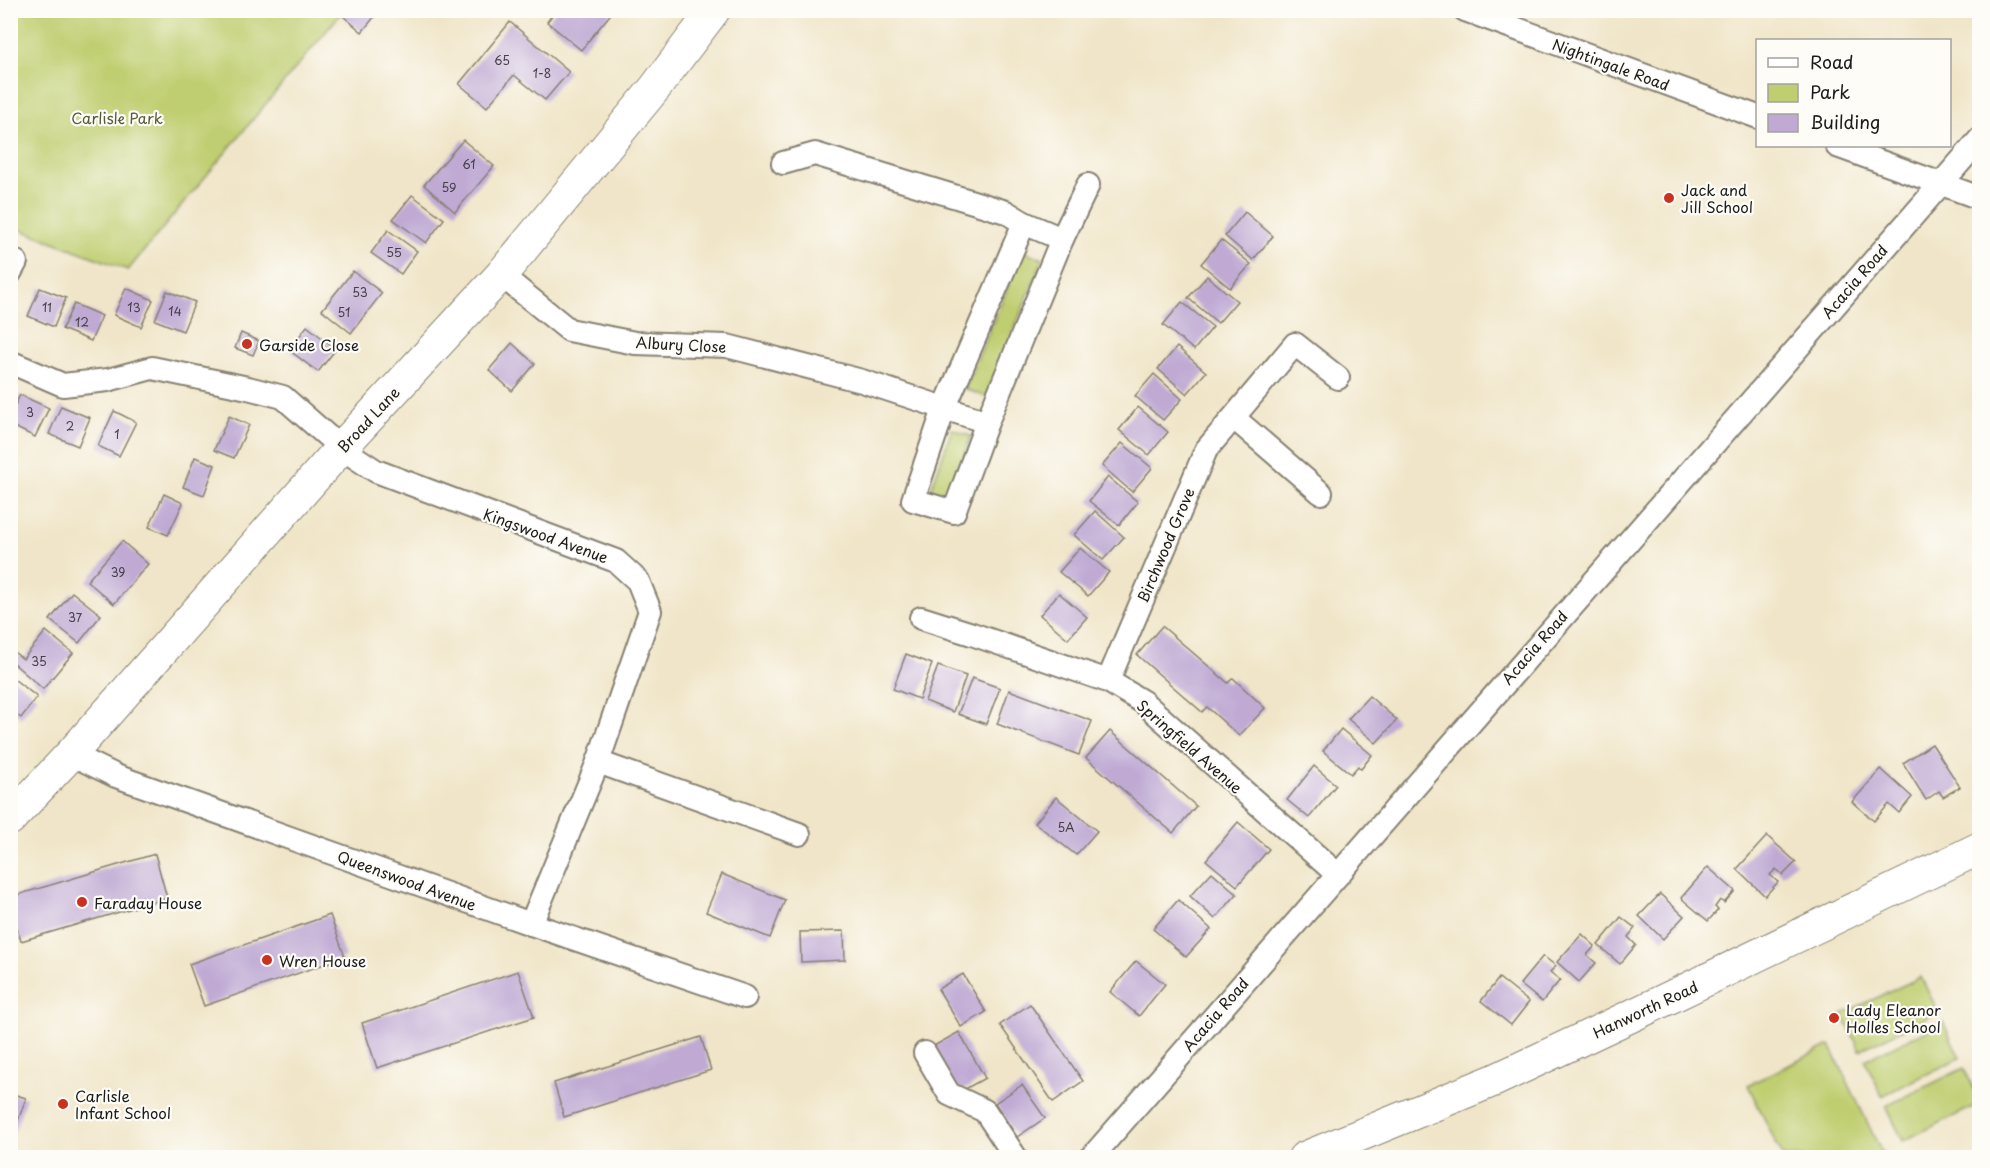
<svg xmlns="http://www.w3.org/2000/svg" width="1990" height="1168" font-family="'Playpen Sans',sans-serif">
<rect width="100%" height="100%" fill="#fdfcf7"/>
<filter id="ink" filterUnits="userSpaceOnUse"><feTurbulence type="fractalNoise" baseFrequency=".0167" numOctaves="2"/><feDisplacementMap in="SourceGraphic" scale="12" xChannelSelector="R" yChannelSelector="G"/><feConvolveMatrix kernelMatrix="1 2 1 2 8 2 1 2 1" color-interpolation-filters="sRGB"/></filter>
<filter id="wash" filterUnits="userSpaceOnUse"><feTurbulence type="fractalNoise" baseFrequency=".008" numOctaves="4" result="noise"/><feDisplacementMap in="SourceGraphic" scale="24" xChannelSelector="R" yChannelSelector="G"/><feGaussianBlur stdDeviation="1.35" result="paint"/><feColorMatrix in="noise" values="0 0 0 0 0 0 0 0 0 0 0 0 0 0 0 0 0 1.4 0 .05"/><feComposite in="paint" operator="in"/></filter>
<g filter="url(#wash)">
<rect width="100%" height="100%" fill="#f0e5c8"/>
<g fill="#bfce70" stroke="#6e7546" stroke-width="1.5">
<path d="M10,11l1,-1 332,1 -215,259 -117,-44z"/>
<path d="M1023,251l20,8 -57,138 -21,-8z"/>
<path d="M952,429l19,7 -21,60 -19,-7z"/>
<path d="M1921,977l17,35 -78,38 -18,-36z"/>
<path d="M1943,1022l17,36 -78,38 -17,-36z"/>
<path d="M1830,1045l53,110 -7,3 -93,-1 -35,-72z"/>
<path d="M1964,1068l15,32v4l-76,37 -17,-35z"/>
</g>
<g id="blocks">
<g fill="#c0aad4">
<path d="M348,10h32l-18,22 -19,-16z"/>
<path d="M556,10h58l-33,40 -34,-28z"/>
<path d="M510,22l59,50 -24,28 -31,-25 -27,32 -28,-23z"/>
<path d="M463,140l31,26 -39,46 -31,-27z"/>
<path d="M412,195l32,24 -18,24 -33,-24z"/>
<path d="M1245,212l28,24 -20,24 -28,-24z"/>
<path d="M388,230l29,21 -16,23 -30,-21z"/>
<path d="M1221,240l30,24 -21,24 -29,-24z"/>
<path d="M353,271l29,22 -31,40 -29,-23z"/>
<path d="M1207,276l30,25 -19,22 -30,-25z"/>
<path d="M40,288l26,10 -12,29 -26,-11z"/>
<path d="M126,288l27,12 -12,27 -27,-12z"/>
<path d="M167,291l28,11 -12,29 -28,-11z"/>
<path d="M1182,302l31,25 -19,23 -31,-25z"/>
<path d="M74,304l28,12 -11,25 -29,-12z"/>
<path d="M307,326l29,23 -18,23 -29,-22z"/>
<path d="M241,333l18,8 -6,14 -18,-7z"/>
<path d="M512,343l23,21 -23,27 -23,-21z"/>
<path d="M1177,347l29,25 -19,22 -29,-25z"/>
<path d="M1154,374l28,25 -19,21 -28,-24z"/>
<path d="M20,395l29,13 -14,29 -25,-12v-9z"/>
<path d="M61,406l29,12 -12,28 -29,-12z"/>
<path d="M1138,407l30,25 -19,23 -30,-25z"/>
<path d="M114,411l22,11 -17,34 -21,-10z"/>
<path d="M229,416l20,9 -15,33 -20,-8z"/>
<path d="M1122,443l30,25 -20,24 -30,-26z"/>
<path d="M195,457l20,8 -11,30 -21,-8z"/>
<path d="M1108,477l30,25 -19,23 -30,-24z"/>
<path d="M164,494l19,9 -15,32 -19,-8z"/>
<path d="M1095,511l29,26 -21,23 -29,-25z"/>
<path d="M122,541l26,23 -34,40 -27,-23z"/>
<path d="M1080,548l29,24 -21,24 -29,-24z"/>
<path d="M72,592l29,23 -22,28 -29,-23z"/>
<path d="M1059,593l28,24 -19,22 -28,-24z"/>
<path d="M1162,626l66,57 5,-5 32,30 -26,28 -32,-29 -5,5 -65,-57z"/>
<path d="M46,631l27,22 -30,36 -30,-26 -3,2v-16l13,10z"/>
<path d="M906,654l26,10 -13,35 -26,-10z"/>
<path d="M938,666l28,10 -13,36 -28,-11z"/>
<path d="M10,676l27,21 -16,21 -11,-9z"/>
<path d="M972,678l28,10 -14,36 -28,-10z"/>
<path d="M1009,690l83,31 -13,34 -82,-31z"/>
<path d="M1369,696l28,24 -21,23 -28,-24z"/>
<path d="M1341,729l31,26 -11,14 -3,-3 -7,8 -28,-23z"/>
<path d="M1110,731l86,75 -23,27 -87,-75z"/>
<path d="M1932,744l28,43 -17,10 -4,-6 -13,9 -23,-37z"/>
<path d="M1314,766l22,19 -27,33 -22,-18z"/>
<path d="M1881,769l31,28 -13,16 -10,-9 -15,17 -22,-19z"/>
<path d="M1056,797l41,34 -21,24 -41,-32z"/>
<path d="M1238,822l31,27 -32,37 -31,-26z"/>
<path d="M1767,836l29,26 -13,13 -7,-6 -6,6 8,7 -13,14 -28,-27z"/>
<path d="M155,854l12,44 -146,43 -11,-35v-9z"/>
<path d="M1708,867l27,24 -11,12 -4,-3 -5,7 3,3 -10,11 -27,-23z"/>
<path d="M1212,872l25,22 -22,25 -25,-23z"/>
<path d="M722,874l63,26 -15,38 -64,-26z"/>
<path d="M1660,894l24,22 -21,23 -24,-23z"/>
<path d="M1178,900l33,29 -25,28 -33,-28z"/>
<path d="M330,915l15,42 -141,49 -15,-42z"/>
<path d="M1621,917l14,11 -7,9 8,8 -16,19 -22,-19z"/>
<path d="M844,931l1,29 -44,2 -1,-30z"/>
<path d="M1582,934l13,12 -8,9 9,8 -17,19 -22,-20z"/>
<path d="M1543,956l13,10 -6,6 10,8 -18,22 -22,-18z"/>
<path d="M1136,961l29,23 -26,32 -29,-24z"/>
<path d="M518,971l16,46 -157,51 -15,-45z"/>
<path d="M963,974l23,38 -25,15 -23,-38z"/>
<path d="M1499,978l30,24 -18,23 -30,-24z"/>
<path d="M1030,1004l53,77 -30,21 -53,-77z"/>
<path d="M959,1032l26,46 -27,15 -26,-46z"/>
<path d="M701,1037l10,33 -147,47 -10,-34z"/>
<path d="M1022,1085l23,33 -28,19 -22,-34z"/>
<path d="M10,1093l16,5 -15,43h-1z"/>
</g>
</g>
</g>
<g filter="url(#ink)">
<use href="#blocks" fill-opacity="0" stroke="#868072" stroke-width="1.5"/>
<g fill="none" stroke-linecap="round" stroke-linejoin="round">
<defs>
<g id="street">
<path d="M1465,10l293,107"/>
<path d="M1837,146l143,52"/>
<path d="M783,163l32,-9 191,58 18,11"/>
<path d="M10,273l6,-11"/>
<path d="M501,275l68,55 66,13 92,3 135,35 125,41 75,-183 26,-54"/>
<path d="M10,362l53,23 45,-5 44,-12 96,20 35,9 58,51 35,23 240,90 22,20 12,30 -52,151 -67,162"/>
<path d="M1234,418l87,75"/>
<path d="M987,422l-33,90 -41,-12 31,-91 80,-186 38,16"/>
<path d="M921,618l51,16 136,47 35,21 194,172"/>
<path d="M1108,681l98,-231 89,-106 43,34"/>
<path d="M71,754l45,22 415,148 214,73"/>
<path d="M598,762l201,72"/>
<path d="M925,1053l24,41 36,17 31,47"/>
<path d="M1091,1158l889,-1019"/>
</g>
<g id="secondary">
<path d="M10,819l61,-65 270,-306 160,-173 154,-187 59,-78"/>
<path d="M1304,1158l191,-78 155,-73 330,-159"/>
</g>
</defs>
<use href="#street" stroke="#868072" stroke-width="26"/>
<use href="#secondary" stroke="#868072" stroke-width="34"/>
<use href="#street" stroke="#fff" stroke-width="22"/>
<use href="#secondary" stroke="#fff" stroke-width="32"/>
</g>
</g>
<g fill="#c8321e" stroke="#fdfcf7" stroke-width="2">
<circle cx="1669" cy="198" r="6"/>
<circle cx="247" cy="344" r="6"/>
<circle cx="82" cy="902" r="6"/>
<circle cx="267" cy="960" r="6"/>
<circle cx="1834" cy="1018" r="6"/>
<circle cx="63" cy="1104" r="6"/>
</g>
<g text-anchor="middle" dominant-baseline="central" stroke-width="4.5" stroke-linejoin="round" paint-order="stroke">
<g font-size="12" fill="#45404a">
<text x="502" y="60">65</text>
<text x="542" y="73">1-8</text>
<text x="469" y="164">61</text>
<text x="449" y="187">59</text>
<text x="394" y="252">55</text>
<text x="360" y="292">53</text>
<text x="47" y="307">11</text>
<text x="134" y="307">13</text>
<text x="175" y="311">14</text>
<text x="344" y="312">51</text>
<text x="82" y="322">12</text>
<text x="30" y="412">3</text>
<text x="70" y="426">2</text>
<text x="117" y="434">1</text>
<text x="118" y="572">39</text>
<text x="75" y="617">37</text>
<text x="39" y="661">35</text>
<text x="1066" y="827">5A</text>
</g>
<g font-size="15" fill="#1c1c1c" stroke="#fdfcf7">
<text transform="translate(1611 64) rotate(20)">Nightingale Road</text>
<text transform="translate(1854 281) rotate(-49)">Acacia Road</text>
<text transform="translate(681 344) rotate(3)">Albury Close</text>
<text transform="translate(368 419) rotate(-47)">Broad Lane</text>
<text transform="translate(546 535) rotate(20)">Kingswood Avenue</text>
<text transform="translate(1165 545) rotate(-67)">Birchwood Grove</text>
<text transform="translate(1534 647) rotate(-49)">Acacia Road</text>
<text transform="translate(1190 746) rotate(41)">Springfield Avenue</text>
<text transform="translate(407 880) rotate(20)">Queenswood Avenue</text>
<text transform="translate(1645 1009) rotate(-25)">Hanworth Road</text>
<text transform="translate(1215 1014) rotate(-49)">Acacia Road</text>
</g>
<g font-size="15" fill="#555a39" stroke="#fdfcf7">
<text x="117" y="117">Carlisle Park</text>
</g>
<g font-size="15" fill="#1c1c1c" stroke="#fdfcf7" text-anchor="start">
<text x="1681" y="189">Jack and<tspan x="1681" dy="17">Jill School</tspan></text>
<text x="259" y="344">Garside Close</text>
<text x="94" y="902">Faraday House</text>
<text x="279" y="960">Wren House</text>
<text x="1846" y="1009">Lady Eleanor<tspan x="1846" dy="17">Holles School</tspan></text>
<text x="75" y="1095">Carlisle<tspan x="75" dy="17">Infant School</tspan></text>
</g>
</g>
<rect width="1990" height="1168" fill="none" stroke="#fdfcf7" stroke-width="36"/>
<rect x="1756" y="39" width="195" height="108" fill="#fdfcf7" stroke="#a3a29f" stroke-width="1.5"/>
<rect x="1768" y="58" width="30" height="9" fill="#ffffff" stroke="#a3a29f" stroke-width="1.5"/>
<text x="1810" y="69" font-size="18" fill="#1c1c1c">Road</text>
<rect x="1768" y="84" width="30" height="18" fill="#bfce70" stroke="#a3a29f" stroke-width="1.5"/>
<text x="1810" y="99" font-size="18" fill="#1c1c1c">Park</text>
<rect x="1768" y="114" width="30" height="18" fill="#c0aad4" stroke="#a3a29f" stroke-width="1.5"/>
<text x="1810" y="129" font-size="18" fill="#1c1c1c">Building</text>
</svg>
